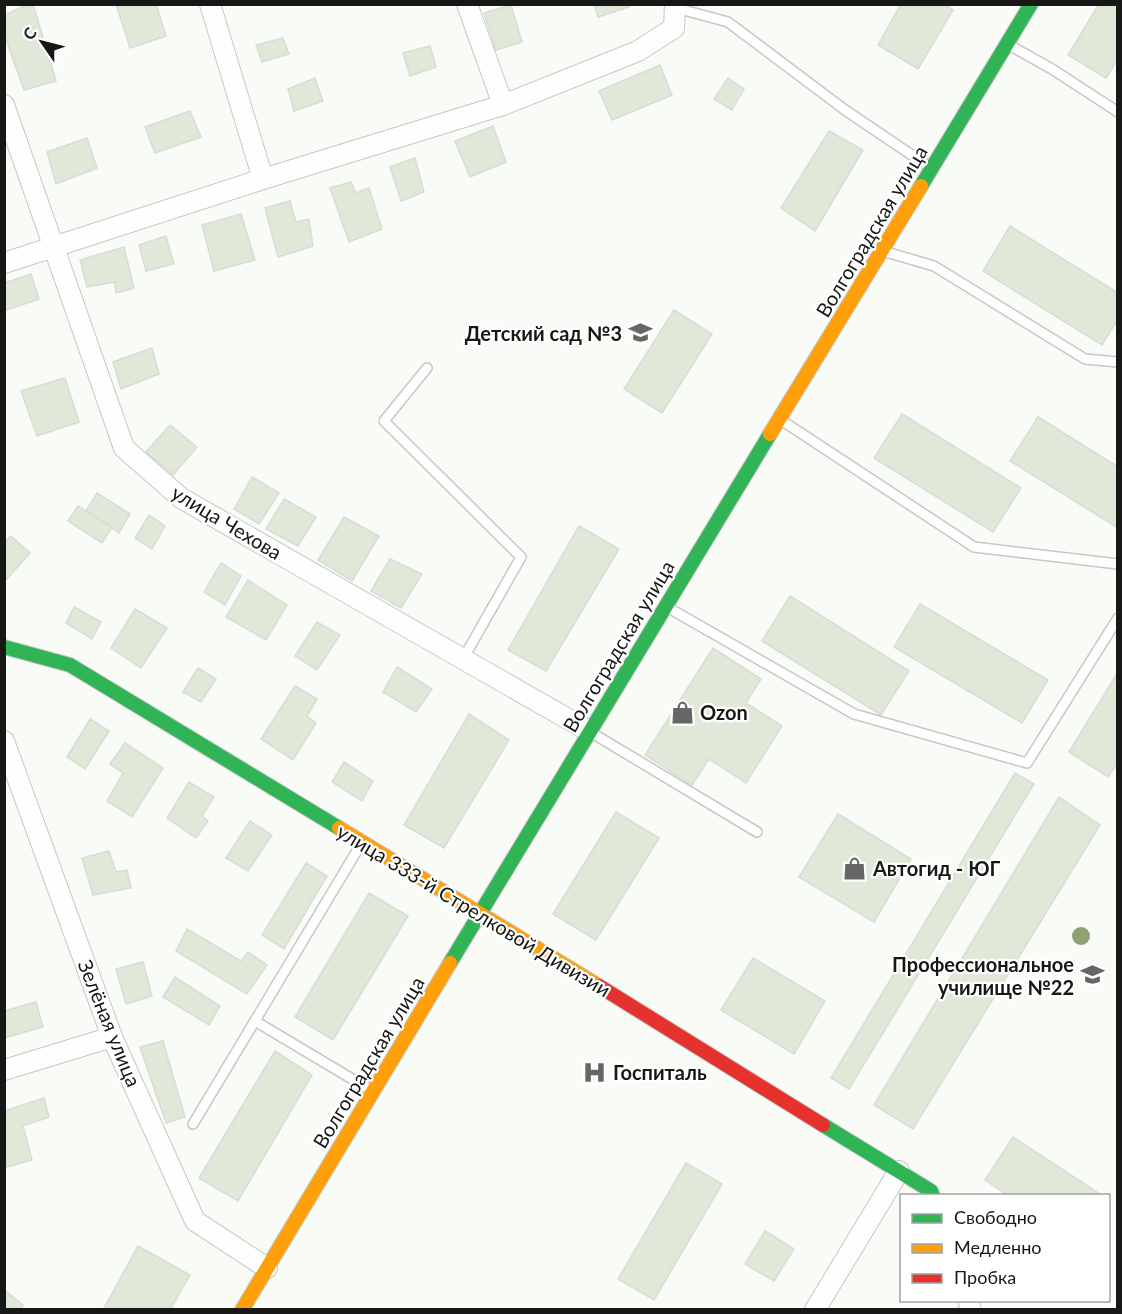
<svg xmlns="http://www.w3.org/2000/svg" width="1122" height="1314" font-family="Lato,sans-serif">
<rect width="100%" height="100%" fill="#f9fbf7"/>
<g fill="#e0e8d8" stroke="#d9dbd8" stroke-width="1.5">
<path d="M30,4h3l23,77 -32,9 -20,-56v-19z"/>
<path d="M116,4h40l10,32 -36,12z"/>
<path d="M594,4h34l1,3 -31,10z"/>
<path d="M901,4h43l9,6 -35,59 -40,-24z"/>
<path d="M1099,4h19v55l-12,19 -38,-23z"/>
<path d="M511,5l11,37 -26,8 -12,-37z"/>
<path d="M283,38l6,16 -27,8 -6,-17z"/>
<path d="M430,46l6,21 -26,9 -7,-23z"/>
<path d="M660,65l12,30 -60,25 -13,-29z"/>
<path d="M315,78l8,23 -29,10 -6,-22z"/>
<path d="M728,78l16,11 -12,21 -18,-11z"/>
<path d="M190,111l11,26 -46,16 -10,-26z"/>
<path d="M493,126l13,36 -36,15 -15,-36z"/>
<path d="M829,131l34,19 -48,81 -34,-23z"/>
<path d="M87,138l10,30 -41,16 -9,-32z"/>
<path d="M415,158l9,34 -23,9 -11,-34z"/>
<path d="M351,182l5,11 13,-5 13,41 -33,13 -19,-54z"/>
<path d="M290,201l6,21 13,-3 4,27 -35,11 -13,-49z"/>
<path d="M241,214l14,46 -41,11 -12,-46z"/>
<path d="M1010,226l108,67v26l-16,26 -119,-74z"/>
<path d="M166,236l8,28 -28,7 -7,-26z"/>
<path d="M124,247l10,41 -18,5 -1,-11 -28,5 -7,-27z"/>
<path d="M31,274l8,25 -35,12v-28z"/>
<path d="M674,310l38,24 -50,79 -38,-24z"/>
<path d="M152,348l7,26 -38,15 -8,-27z"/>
<path d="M65,378l14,44 -42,14 -16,-45z"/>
<path d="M902,414l119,74 -28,44 -119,-74z"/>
<path d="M1038,417l80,50v61l-108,-67z"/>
<path d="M170,425l27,22 -24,28 -27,-23z"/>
<path d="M252,477l27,16 -20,31 -25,-15z"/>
<path d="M97,493l33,21 -11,19 -33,-22z"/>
<path d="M284,499l32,18 -18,29 -32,-17z"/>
<path d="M78,506l34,21 -10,16 -34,-22z"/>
<path d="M149,515l16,11 -13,23 -17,-11z"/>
<path d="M344,517l35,19 -27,45 -34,-21z"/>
<path d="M579,526l40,23 -73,122 -38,-21z"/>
<path d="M11,536l19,17 -25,28 -1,-38z"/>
<path d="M390,559l32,15 -21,34 -30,-17z"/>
<path d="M221,563l20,13 -16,29 -21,-13z"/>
<path d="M248,580l39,25 -21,35 -40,-23z"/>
<path d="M790,596l119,75 -28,44 -119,-74z"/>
<path d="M920,604l128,76 -26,43 -128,-76z"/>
<path d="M74,607l27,15 -9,17 -26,-16z"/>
<path d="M135,609l32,19 -26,40 -30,-20z"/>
<path d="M317,622l23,13 -23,35 -22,-14z"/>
<path d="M713,648l48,31 -15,24 36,23 -36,57 -37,-24 -17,26 -47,-30z"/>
<path d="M397,667l35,22 -16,23 -33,-20z"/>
<path d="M198,668l18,11 -15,23 -18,-10z"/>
<path d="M1118,672v90l-10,15 -39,-25z"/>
<path d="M295,686l22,13 -10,17 9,7 -23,37 -32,-21z"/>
<path d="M469,714l40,26 -65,108 -40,-23z"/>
<path d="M90,719l19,12 -24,38 -18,-12z"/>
<path d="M125,743l38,25 -31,49 -25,-16 16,-28 -13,-9z"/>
<path d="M344,762l29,19 -11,20 -30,-19z"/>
<path d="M1015,773l19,11 -185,305 -18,-11z"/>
<path d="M189,782l25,15 -12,19 6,5 -12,17 -29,-20z"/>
<path d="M1059,797l41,28 -187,304 -39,-24z"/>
<path d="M616,812l43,26 -63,102 -43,-26z"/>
<path d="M838,814l73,45 -37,63 -75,-45z"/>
<path d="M250,821l22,14 -24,36 -22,-13z"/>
<path d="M109,851l7,21 11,-2 4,18 -38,7 -11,-37z"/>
<path d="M306,863l21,13 -43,73 -22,-14z"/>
<path d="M369,893l39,23 -75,124 -38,-23z"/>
<path d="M187,929l54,32 7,-9 19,13 -20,29 -71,-43z"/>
<path d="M753,958l72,43 -31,53 -73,-44z"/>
<path d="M143,962l9,34 -26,8 -10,-35z"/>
<path d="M175,977l45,29 -11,19 -46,-28z"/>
<path d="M36,1002l7,25 -39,11v-27z"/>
<path d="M163,1041l22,76 -19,6 -26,-76z"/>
<path d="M275,1051l37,24 -74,126 -39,-23z"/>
<path d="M44,1098l5,19 -26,9 9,34 -25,7 -3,-9v-47z"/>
<path d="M1013,1137l90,59h-94l-24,-16z"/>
<path d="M686,1163l36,21 -68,116 -36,-21z"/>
<path d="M765,1231l29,18 -20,32 -29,-17z"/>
<path d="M138,1246l52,29 -20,35h-67z"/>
<path d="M7,1292l16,13 -3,5h-16v-15z"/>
</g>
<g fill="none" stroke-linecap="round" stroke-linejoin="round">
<defs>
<g id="lane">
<path d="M676,8l52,14 117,88 83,56"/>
<path d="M1009,45l43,24 66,43"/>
<path d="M886,252l48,14 151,93 33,3"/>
<path d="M427,368l-43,53 137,136 -58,102"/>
<path d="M781,420l193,127 144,17"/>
<path d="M667,607l187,107 173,49 91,-145"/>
<path d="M592,733l165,99"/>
<path d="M255,1021l114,68"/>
<path d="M193,1124l168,-280"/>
</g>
<g id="street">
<path d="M210,4l53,175"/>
<path d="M467,4l36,101"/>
<path d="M4,105l120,343 57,50 408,233"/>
<path d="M4,263l259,-84 240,-74 135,-54 36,-23 1,-24"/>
<path d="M4,741l108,296 83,184 72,47"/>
<path d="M4,1070l108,-33"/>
<path d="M968,1300l3,10"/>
<path d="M815,1310l84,-139"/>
</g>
<g id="fast">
<path d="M921,186l110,-182"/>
<path d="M4,647l66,18 269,163"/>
<path d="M450,963l320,-529"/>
<path d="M823,1125l108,66 2,5"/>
</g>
<g id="slow">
<path d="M770,434l151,-248"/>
<path d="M339,828l260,158"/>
<path d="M242,1310l208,-347"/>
</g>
<path id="jam" d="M599,986l224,139"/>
</defs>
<use href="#lane" stroke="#c7c8c6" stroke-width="12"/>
<use href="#street" stroke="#c7c8c6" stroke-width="22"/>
<use href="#fast" stroke="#c7c8c6" stroke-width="16"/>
<use href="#slow" stroke="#c7c8c6" stroke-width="16"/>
<use href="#jam" stroke="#c7c8c6" stroke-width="16"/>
<use href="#lane" stroke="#fefefe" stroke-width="9"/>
<use href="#street" stroke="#fefefe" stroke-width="20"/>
<use href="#fast" stroke="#30b455" stroke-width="14"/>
<use href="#slow" stroke="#ff9f0a" stroke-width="14"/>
<use href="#jam" stroke="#e5322d" stroke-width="14"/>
</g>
<circle fill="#8ea172" cx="1081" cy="936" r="9"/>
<defs>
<symbol id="school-bare" viewBox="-9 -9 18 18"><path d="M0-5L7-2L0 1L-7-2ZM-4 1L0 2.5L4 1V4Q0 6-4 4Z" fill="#666765" stroke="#fff" stroke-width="2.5" paint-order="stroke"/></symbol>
<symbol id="shop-bare" viewBox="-9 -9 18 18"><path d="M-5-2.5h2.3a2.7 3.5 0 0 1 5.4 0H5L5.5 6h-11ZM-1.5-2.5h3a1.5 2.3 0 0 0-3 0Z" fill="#666765" stroke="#fff" stroke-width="2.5" paint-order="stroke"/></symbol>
<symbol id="university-bare" viewBox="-9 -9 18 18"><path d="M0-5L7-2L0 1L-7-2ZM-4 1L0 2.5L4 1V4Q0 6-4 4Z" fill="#666765" stroke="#fff" stroke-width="2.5" paint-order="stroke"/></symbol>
<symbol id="hospital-bare" viewBox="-9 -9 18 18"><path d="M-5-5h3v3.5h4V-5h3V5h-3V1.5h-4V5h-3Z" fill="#666765" stroke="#fff" stroke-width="2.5" paint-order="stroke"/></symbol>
</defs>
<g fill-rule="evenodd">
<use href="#school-bare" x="624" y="316" width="33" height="33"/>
<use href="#shop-bare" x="666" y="696" width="33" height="33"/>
<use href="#shop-bare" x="838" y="852" width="33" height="33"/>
<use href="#university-bare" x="1076" y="958" width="33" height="33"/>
<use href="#hospital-bare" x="578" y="1056" width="33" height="33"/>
</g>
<g text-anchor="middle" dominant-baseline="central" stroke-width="4.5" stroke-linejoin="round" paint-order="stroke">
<g font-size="20" fill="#171816" stroke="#fff">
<text transform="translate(871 231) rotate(-59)">Волгоградская улица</text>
<text transform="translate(227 522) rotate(31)">улица Чехова</text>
<text transform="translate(618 646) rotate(-59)">Волгоградская улица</text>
<text transform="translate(474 910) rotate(31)">улица 333-й Стрелковой Дивизии</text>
<text transform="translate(110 1023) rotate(68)">Зелёная улица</text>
<text transform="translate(368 1062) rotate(-59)">Волгоградская улица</text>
</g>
<g font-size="20" font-weight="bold" fill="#171816" stroke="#fff" text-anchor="start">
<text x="622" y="333" text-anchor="end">Детский сад №3</text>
<text x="700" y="712">Ozon</text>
<text x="873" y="868">Автогид - ЮГ</text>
<text x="1074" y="964" text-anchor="end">Профессиональное<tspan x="1074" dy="23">училище №22</tspan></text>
<text x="613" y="1072">Госпиталь</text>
</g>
</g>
<rect width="1122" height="1314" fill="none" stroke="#171816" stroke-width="12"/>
<rect x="900" y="1194" width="210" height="108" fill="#ffffff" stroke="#a2a3a2" stroke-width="1.5"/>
<rect x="912" y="1214" width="30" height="9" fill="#30b455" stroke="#a2a3a2" stroke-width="1.5"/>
<text x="954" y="1224" font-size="18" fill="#171816">Свободно</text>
<rect x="912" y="1244" width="30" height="9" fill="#ff9f0a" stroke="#a2a3a2" stroke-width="1.5"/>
<text x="954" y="1254" font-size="18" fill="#171816">Медленно</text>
<rect x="912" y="1274" width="30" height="9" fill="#e5322d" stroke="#a2a3a2" stroke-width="1.5"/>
<text x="954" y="1284" font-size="18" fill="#171816">Пробка</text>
<g transform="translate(42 42) rotate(305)" stroke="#ffffff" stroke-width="4.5" paint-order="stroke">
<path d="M0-4.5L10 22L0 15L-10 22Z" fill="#171816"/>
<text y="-9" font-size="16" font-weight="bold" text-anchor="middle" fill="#171816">С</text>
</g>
</svg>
